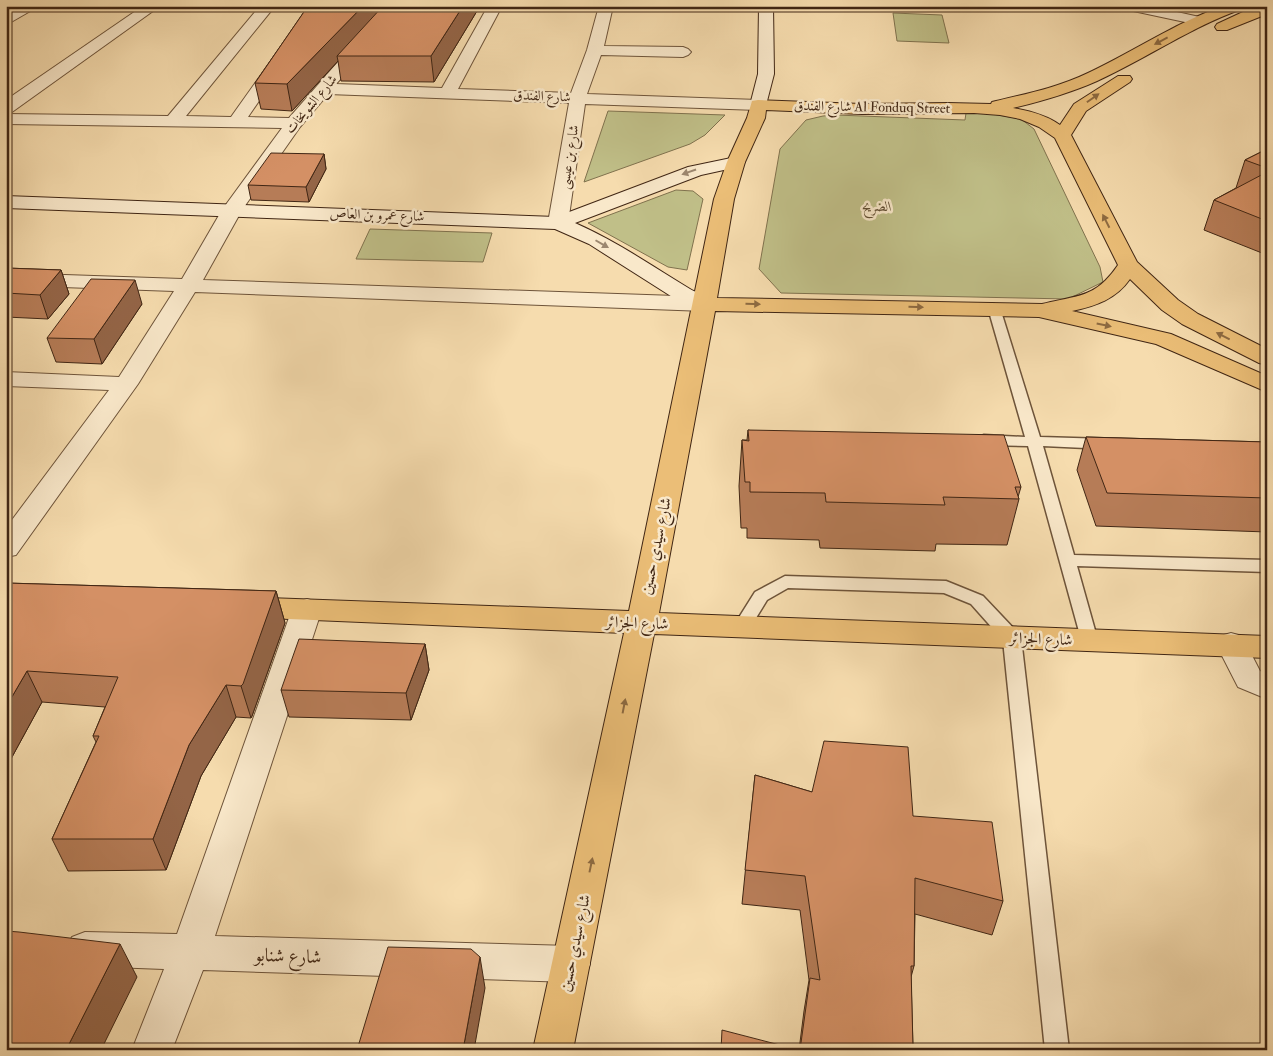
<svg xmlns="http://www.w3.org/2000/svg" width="1273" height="1056" font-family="'IM FELL Double Pica',Amiri,serif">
<rect width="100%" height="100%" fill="#f6dcae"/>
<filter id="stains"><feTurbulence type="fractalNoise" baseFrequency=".004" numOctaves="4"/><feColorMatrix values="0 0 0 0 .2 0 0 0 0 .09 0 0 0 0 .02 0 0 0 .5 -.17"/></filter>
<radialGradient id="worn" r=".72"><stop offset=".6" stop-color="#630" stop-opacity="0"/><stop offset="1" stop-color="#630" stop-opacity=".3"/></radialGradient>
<g fill="#c0bf88" stroke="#80724e">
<path d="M893,13l49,2 7,28 -52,-2z"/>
<path d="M608,111l117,4 -20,20 -15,9 -106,38z"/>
<path d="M981,112l40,7 13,10 66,138 3,15 -35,17 -287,-6 -22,-24 21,-120 26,-29 17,-4 13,-1 129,5 1,-7z"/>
<path d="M676,190l17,1 10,8 -16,71 -19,-3 -80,-44z"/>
<path d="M370,229l122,4 -9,29 -127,-3z"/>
</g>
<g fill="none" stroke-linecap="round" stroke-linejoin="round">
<defs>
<g id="lane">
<path d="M994,304l6,4 40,129 67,2 5,2 2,3 -2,3 -5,2 -64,-3 31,109 193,5v12l-190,-6 21,75 -3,5 -6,1 -6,-1 -55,-200 -44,-1 -5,-2 -2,-3 2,-3 5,-2 41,2 -37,-129z"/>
<path d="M785,576l161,5 37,15 35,37 3,5 48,412h-24l-42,-410 -32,-36 -27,-11 -156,-5 -21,12 -19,31 -6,2 -6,-2 -3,-4 22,-35z"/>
</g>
<g id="street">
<path d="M21,6h18l-33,19v-10z"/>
<path d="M143,6h17l-148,106 -6,1v-13z"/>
<path d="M260,6h15l-89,110 45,1 79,-111h14l-76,111 41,1 48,-55 54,-57h15l-70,78 106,4 46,-82h14l-44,83 113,4 16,-43 12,-44h14l-9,40 79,1 5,2 3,3 -3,3 -5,2 -82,-2 -14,39 171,6 6,1 2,4 -2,4 -6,1 -173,-6 -17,119 -3,4 -7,2 -7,-2 -3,-4 21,-120 -241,-9 -28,33 -58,83 -39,70 502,17 8,2 3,5 -3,5 -8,2 -510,-19 -57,92 -122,171 -10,2v-29l103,-138 -103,-4v-14l113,5 55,-86 -168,-6v-12l176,6 40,-69 60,-82 -276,-4v-10l162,2z"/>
<path d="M1122,6h28l54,12 2,3 -2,3 -5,1 -75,-16z"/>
<path d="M307,599l10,3 5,7 -107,327 356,10 14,5 5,13 -5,13 -14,5 -368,-12 -31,80h-40l32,-81 -79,-3 -13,-5 -6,-12 6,-12 13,-5 92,2 115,-325 5,-7z"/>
<path d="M1231,633l11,3 18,35 7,3v25l-29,-12 -22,-43 4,-8z"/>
</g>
<g id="secondary">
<path d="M759,6h14l1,68 -8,31 -2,4h-12l-2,-4 8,-31z"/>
<path d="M736,157l6,1 3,4 -3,4 -41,9 -126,48c41,18 77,43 115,66 8,5 20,7 26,15l-3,5 -8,2 -8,-2 -20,-9 -88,-56 -34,-15 -549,-21v-12l550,21 132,-50z"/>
</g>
<g id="primary">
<path d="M1223,6h21l-2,3c-51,18 -95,49 -145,72 -27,12 -55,20 -84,27 17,3 33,7 47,17l14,-21 44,-28h12l2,3 -2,3 -44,29 -15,24 66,127 41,38 20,14 69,35v16l-8,-2 -77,-39 -20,-14 -32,-31c-14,20 -34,27 -58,32l99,23 96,42v16l-111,-48 -117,-27 -324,-6 -56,302 608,23v22l-613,-24 -81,416h-40l91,-417 -381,-16 -10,-3 -5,-7 5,-7 10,-3 386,14 85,-412 13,-37 20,-44 5,-17 6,-1 104,4 86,-1 43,1 1,-2c33,-8 65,-14 96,-29 45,-21 87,-50 135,-67zM766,110l96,4 112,-1 26,2 20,4 19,8 16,11 63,127c-23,34 -41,30 -76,39l-325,-6 17,-99 11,-37 20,-44z"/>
<path d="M1261,6h6v8l-40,16h-10l-2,-3 2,-3 28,-13z"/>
</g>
</defs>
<use href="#lane" stroke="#6e543a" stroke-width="3"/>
<use href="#street" stroke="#6e543a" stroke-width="2"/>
<use href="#secondary" stroke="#402614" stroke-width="2"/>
<use href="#primary" stroke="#402614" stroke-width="2"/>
<use href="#lane" fill="#f9e8ca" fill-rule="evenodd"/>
<use href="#street" fill="#f9e8ca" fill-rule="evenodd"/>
<use href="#secondary" fill="#f9e8ca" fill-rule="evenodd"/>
<use href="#primary" fill="#ebbe77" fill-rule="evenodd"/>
</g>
<g fill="#b67c57" stroke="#402614">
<path d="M308,6h172l-46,76 -93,-1 -3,-20 -46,50 -31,-2 -6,-26z"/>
<path d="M1267,149v106l-63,-25 10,-30 22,-12 9,-28z"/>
<path d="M324,154l2,15 -17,33 -58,-2 -3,-15z"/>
<path d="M6,268l55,2 8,24 -21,25 -42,-2z"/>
<path d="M142,304l-40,60 -46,-2 -9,-24z"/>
<path d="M748,430l273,57 -3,10 1,2 -12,46 -71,-1 -1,7 -115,-3 -1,-8 -72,-2v-10h-6l-2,-42 3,-46h5z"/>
<path d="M1086,437l181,5v90l-171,-6 -19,-56z"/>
<path d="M6,583l270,8 9,32 -33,93 -1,2 -15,-1 -35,59 -35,94 -98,1 -16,-32 44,-97 -3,-6 12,-29 -63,-5 -36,66z"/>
<path d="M425,644l4,26 -18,50 -122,-3 -8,-27z"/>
<path d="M755,775l57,17 101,24 90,85 -11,34 -77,-21 -1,52 -3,11 2,71 -114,2 5,-39 5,-31 -9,-70 -58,-6z"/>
</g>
<g fill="#946547" stroke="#402614">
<path d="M6,6h12l-12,7z"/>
<path d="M363,6h26l-52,50 1,5 -46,50 -5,-27z"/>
<path d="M463,6h17l-46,76 -3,-26z"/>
<path d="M324,154l2,15 -17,33 -3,-15z"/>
<path d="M61,270l8,24 -21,25 -8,-24z"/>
<path d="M135,280l7,24 -40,60 -8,-25z"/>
<path d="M276,591l9,32 -33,93 -1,2 -10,-32z"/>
<path d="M425,644l4,26 -18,50 -5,-27z"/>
<path d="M27,671l15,31 -36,66v-61z"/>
<path d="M226,685l10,32 -35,59 -35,94 -13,-31 36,-94z"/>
<path d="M120,944l17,33 -36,73h-35z"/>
<path d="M480,957l5,31 -11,62h-11z"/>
</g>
<g fill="#d49065" stroke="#402614">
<path d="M308,6h55l-76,78 -32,-1z"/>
<path d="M383,6h80l-32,50h-94z"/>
<path d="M1267,149v19l-22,-8z"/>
<path d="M271,153l53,1 -18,33 -58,-2z"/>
<path d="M1267,172v49l-53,-21z"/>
<path d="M6,268l55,2 -21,25 -34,-2z"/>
<path d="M91,279l44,1 -41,59 -47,-1z"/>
<path d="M748,430l256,5 17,52h-6l4,12 -76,-2 2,8 -119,-3 -1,-9 -75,-1v-10h-5l-3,-42 7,1z"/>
<path d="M1086,437l181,5v56l-160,-5z"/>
<path d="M6,583l270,8 -33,93 -2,2 -15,-1 -37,60 -36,94h-101l47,-103h-6l25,-59 -91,-6 -21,36z"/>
<path d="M299,639l126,5 -19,49 -125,-3z"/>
<path d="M824,741l84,6 5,69 79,6 11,79 -88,-23 -1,88h-3l2,82 4,2h-117l10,-72 10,2 -15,-104 -60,-6 10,-95 57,17z"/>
<path d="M6,931l13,1 101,12 -54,106h-60z"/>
<path d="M388,947l83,2 9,8 -17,93h-106z"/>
<path d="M722,1030l77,20h-78z"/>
</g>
<defs><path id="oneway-solid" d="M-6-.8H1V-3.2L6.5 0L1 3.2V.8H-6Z" transform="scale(1.25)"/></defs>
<g fill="#8d6a41">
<use href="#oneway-solid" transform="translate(1161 41) rotate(152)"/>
<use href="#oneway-solid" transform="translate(1093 98) rotate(-35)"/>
<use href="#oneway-solid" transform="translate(1106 221) rotate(-117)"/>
<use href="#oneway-solid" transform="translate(753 304) rotate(1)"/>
<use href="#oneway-solid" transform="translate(916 307) rotate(1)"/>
<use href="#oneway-solid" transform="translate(1104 325) rotate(12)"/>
<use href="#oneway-solid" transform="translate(1223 336) rotate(-153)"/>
<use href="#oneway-solid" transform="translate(624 706) rotate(-79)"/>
<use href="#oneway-solid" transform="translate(591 865) rotate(-78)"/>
</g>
<g fill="#9c876f">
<use href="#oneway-solid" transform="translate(689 172) rotate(161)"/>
<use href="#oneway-solid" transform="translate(602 244) rotate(30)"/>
</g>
<g text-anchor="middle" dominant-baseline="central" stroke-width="5" stroke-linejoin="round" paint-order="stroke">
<g font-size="14" fill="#402614" stroke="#f9e8ca">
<text transform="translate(542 96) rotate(2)">شارع الفندق</text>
<text transform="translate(311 104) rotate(-50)">شارع الشويخات</text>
<text transform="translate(872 107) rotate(1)">شارع الفندق Al Fonduq Street</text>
<text transform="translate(569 157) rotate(-81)">شارع بن عيسى</text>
<text transform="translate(377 215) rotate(2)">شارع عمرو بن العاص</text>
</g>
<g font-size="14" font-style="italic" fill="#604c31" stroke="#f9e8ca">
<text x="877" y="206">الضريح</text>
</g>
<g font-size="16" fill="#402614" stroke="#f9e8ca">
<text transform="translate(656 546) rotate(-78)">شارع سيدي حسين</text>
<text transform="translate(637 623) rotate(2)">شارع الجزائر</text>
<text transform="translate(1041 639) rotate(2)">شارع الجزائر</text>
<text transform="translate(575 943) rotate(-78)">شارع سيدي حسين</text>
</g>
<g font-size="19" fill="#402614" stroke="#f9e8ca">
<text transform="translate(288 956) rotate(2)">شارع شنابو</text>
</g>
</g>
<rect width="1273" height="1056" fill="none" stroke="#f6dcae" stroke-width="25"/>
<rect x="8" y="8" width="1258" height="1041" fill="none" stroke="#402614" stroke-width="2.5"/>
<rect x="12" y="12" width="1248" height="1031" fill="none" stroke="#402614"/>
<rect width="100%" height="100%" filter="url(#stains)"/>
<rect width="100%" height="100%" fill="url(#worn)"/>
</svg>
